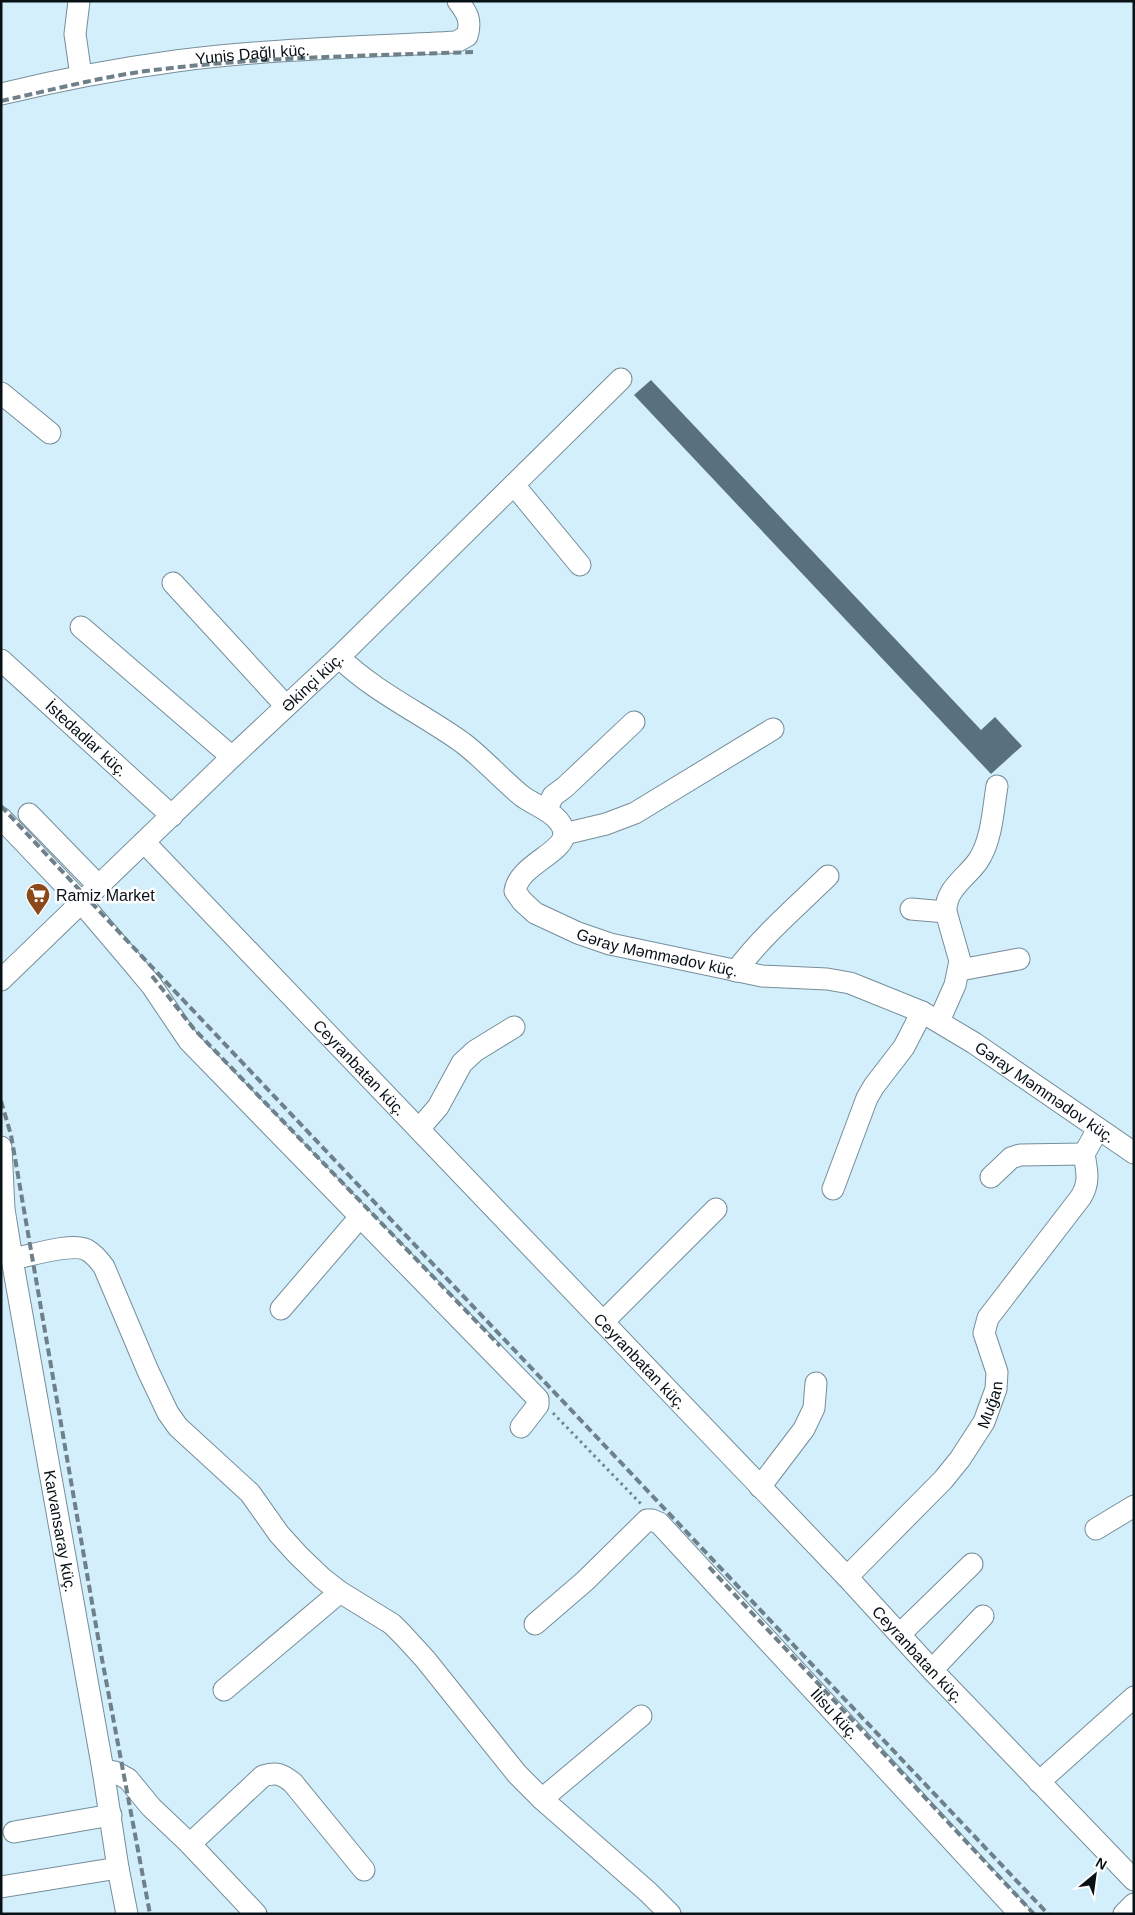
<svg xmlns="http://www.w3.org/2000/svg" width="1135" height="1915" font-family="Arial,sans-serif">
<rect width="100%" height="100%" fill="#d3effc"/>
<path fill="#59717c" d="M651,380l330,350 14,-13 27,29 -31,28 -357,-379z"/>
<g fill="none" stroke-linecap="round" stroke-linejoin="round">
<defs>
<g id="street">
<path d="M79,1l-4,33 6,42"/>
<path id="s1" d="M1,94c58,-14 116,-25 175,-33 92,-12 187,-14 280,-19l11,-6c5,-16 0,-23 -9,-35"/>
<path d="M1,393l49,40"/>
<path d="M514,485l66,80"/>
<path d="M173,583l113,123"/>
<path d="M81,627l151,130"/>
<path id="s2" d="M339,657c35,35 84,57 124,86 21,16 39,37 59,53 13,10 40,18 42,37 1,20 -45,31 -49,58l7,10 13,12 43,20 32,11 152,32 65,3 23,4 72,29 52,31 160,110"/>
<path id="s3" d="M1,660l171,156"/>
<path d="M546,810l7,-14 12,-9 69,-65"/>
<path d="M29,814l69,71"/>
<path d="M1,818l80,84 51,60 20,24 37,55 349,358v6l-17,22"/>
<path d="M564,834l42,-10 29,-11 138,-84"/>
<path id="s4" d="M144,842l703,735 85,93 202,210"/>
<path d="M911,909l35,3"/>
<path d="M960,970l59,-11"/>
<path d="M736,971c26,-35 60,-64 92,-95"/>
<path id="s5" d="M1,980l231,-223 107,-100 282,-278"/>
<path d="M939,1021l16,-36 5,-24 -14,-49c-1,-23 20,-34 32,-51 14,-21 15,-51 19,-75"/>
<path d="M419,1129l19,-22 24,-44 13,-12 39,-24"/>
<path id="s6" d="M1,1147l3,62 8,50 91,511 15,98 9,46"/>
<path d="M991,1177l20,-19 9,-3 64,-1"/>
<path d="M833,1189l34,-91 7,-12 30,-39 18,-35"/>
<path d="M12,1259c18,-3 59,-17 75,-9 7,4 12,10 17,17l44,104 20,42 10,14 72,66 29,41 19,21 24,23 18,14 52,32 11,11 22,24 92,115 25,25 106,93 22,22"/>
<path d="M281,1309l79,-92"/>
<path d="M603,1322l113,-113"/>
<path d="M760,1487l44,-58 10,-21 2,-25"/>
<path d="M1096,1529l38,-23"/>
<path id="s7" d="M847,1577l96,-97 17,-21 24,-37 12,-33 1,-17 -13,-39 4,-15 93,-121c9,-15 6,-26 3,-43l14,-25"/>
<path id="s8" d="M535,1624l50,-43 62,-61h5l7,3 361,391"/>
<path d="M900,1634l72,-70"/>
<path d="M932,1670l51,-54"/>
<path d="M224,1690l116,-98"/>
<path d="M103,1770l12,2 13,7 23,28 39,37 66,70"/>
<path d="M1039,1782l95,-85"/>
<path d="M542,1799l99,-83"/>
<path d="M14,1832l97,-17"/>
<path d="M190,1844l73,-68c14,-4 19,-2 30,7l71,87"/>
<path d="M1,1887l117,-19"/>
<path d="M1124,1914l10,-10"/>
</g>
</defs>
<use href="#street" stroke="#758e9a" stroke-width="23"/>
<path stroke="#70828c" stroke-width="3" stroke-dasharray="2.5 4" stroke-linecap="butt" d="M553,1413l88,91"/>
<use href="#street" stroke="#fff" stroke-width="21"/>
<g stroke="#6e8089" stroke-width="4" stroke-dasharray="8 4" stroke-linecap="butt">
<path d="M1,101c46,-10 92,-22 138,-29 111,-15 223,-16 334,-20"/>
<path d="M1,806l132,141 915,967"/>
<path d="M152,976l42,53 306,317"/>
<path d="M1,1101l10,34 88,508 51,271"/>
<path d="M709,1567l325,347"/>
</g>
</g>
<defs>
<symbol id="supermarket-pin" viewBox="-11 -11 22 30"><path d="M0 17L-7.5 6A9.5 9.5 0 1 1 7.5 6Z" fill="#8b4819" stroke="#fff"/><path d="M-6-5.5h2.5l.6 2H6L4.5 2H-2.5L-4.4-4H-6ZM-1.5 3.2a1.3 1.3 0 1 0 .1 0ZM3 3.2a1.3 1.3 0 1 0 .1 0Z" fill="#fff"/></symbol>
</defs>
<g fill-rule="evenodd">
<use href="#supermarket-pin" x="24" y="881" width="28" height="38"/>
</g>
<g text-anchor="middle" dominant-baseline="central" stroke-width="5" stroke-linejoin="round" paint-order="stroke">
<g font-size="16" fill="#081116" stroke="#fff">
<text stroke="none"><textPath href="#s1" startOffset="255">Yunis Dağlı küç.</textPath></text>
<text stroke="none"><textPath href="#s5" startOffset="431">Əkinçi küç.</textPath></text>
<text stroke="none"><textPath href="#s3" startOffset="116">İstedadlar küç.</textPath></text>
<text stroke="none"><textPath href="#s2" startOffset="526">Gəray Məmmədov küç.</textPath></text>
<text stroke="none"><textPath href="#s4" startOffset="312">Ceyranbatan küç.</textPath></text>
<text stroke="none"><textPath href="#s2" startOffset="946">Gəray Məmmədov küç.</textPath></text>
<text stroke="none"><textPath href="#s4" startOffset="718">Ceyranbatan küç.</textPath></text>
<text stroke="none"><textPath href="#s7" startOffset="226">Muğan</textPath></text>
<text stroke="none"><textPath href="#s6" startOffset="389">Karvansaray küç.</textPath></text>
<text stroke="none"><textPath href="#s4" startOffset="1122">Ceyranbatan küç.</textPath></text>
<text stroke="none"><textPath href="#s8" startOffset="425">İlisu küç.</textPath></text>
</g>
<g font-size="16" fill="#081116" stroke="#fff" text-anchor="start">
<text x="56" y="895">Ramiz Market</text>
</g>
</g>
<rect width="1135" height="1915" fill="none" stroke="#081116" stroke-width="5"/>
<g transform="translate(1095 1875) rotate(29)" stroke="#ffffff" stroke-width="4" paint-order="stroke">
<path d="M0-4L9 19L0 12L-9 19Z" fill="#081116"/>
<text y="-8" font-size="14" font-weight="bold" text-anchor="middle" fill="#081116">N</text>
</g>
</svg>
